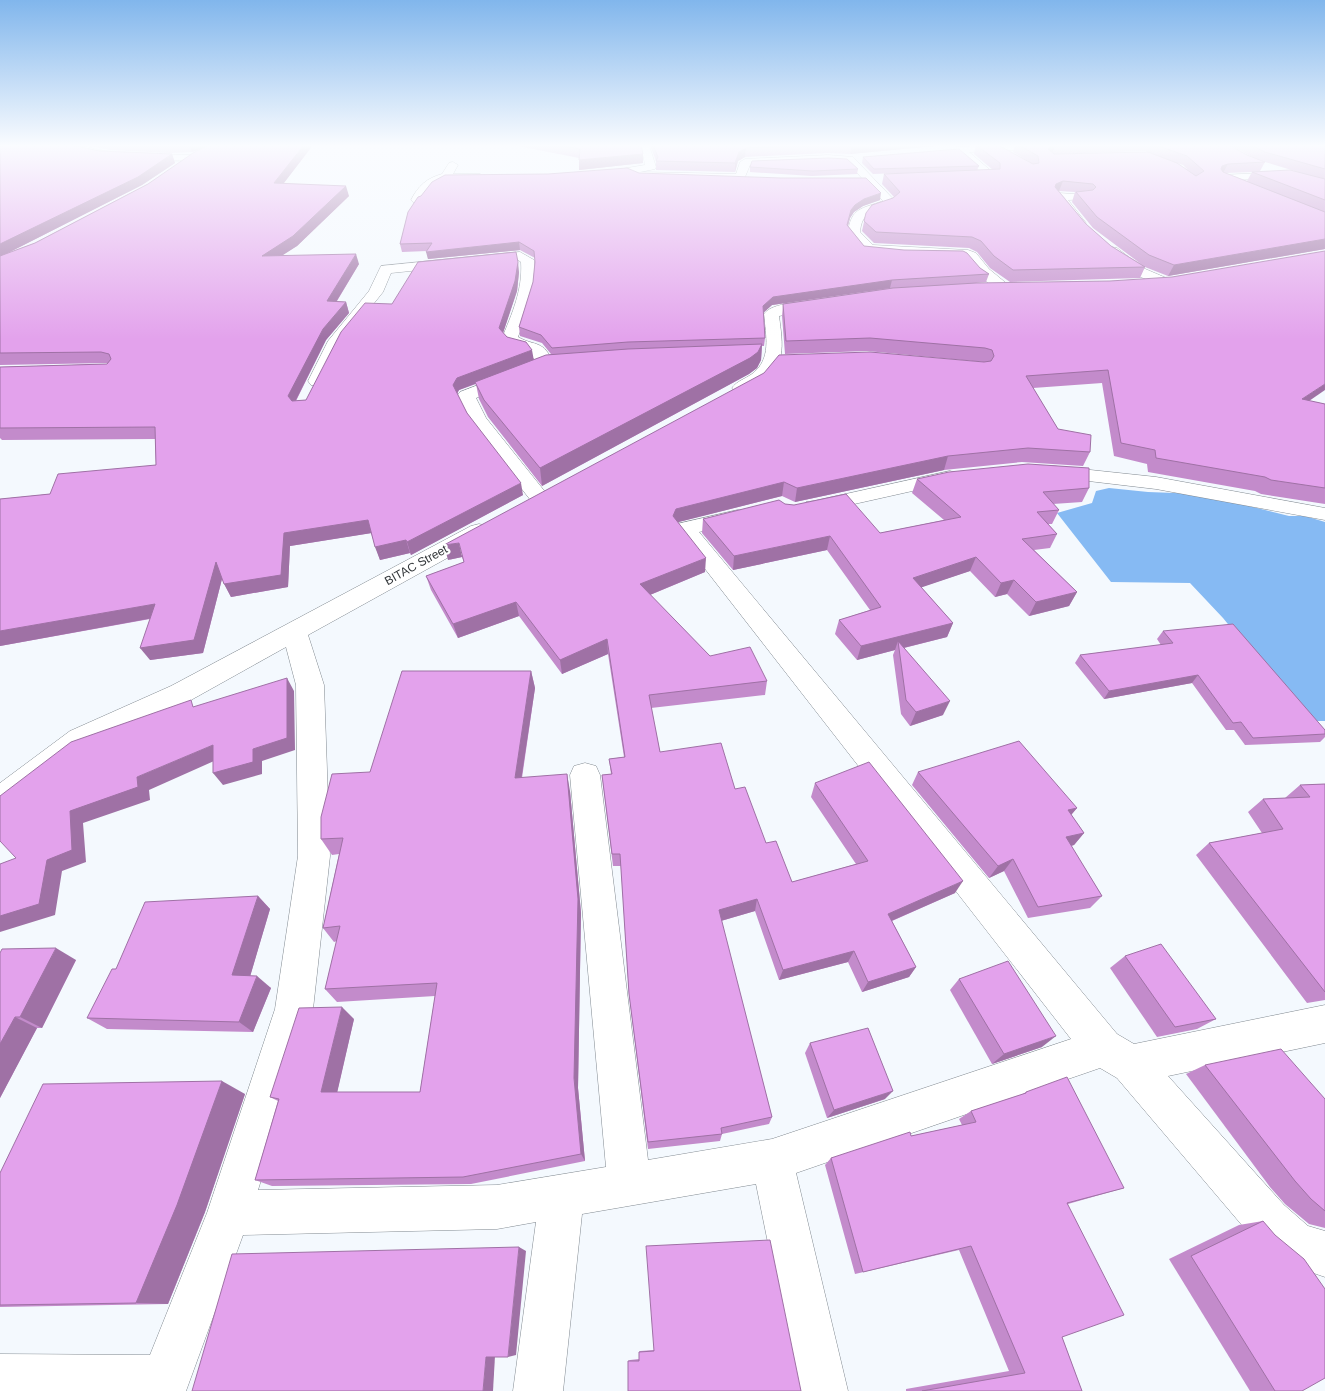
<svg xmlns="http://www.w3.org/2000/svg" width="1325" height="1391" font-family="Helvetica,sans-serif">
<rect width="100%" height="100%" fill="#f4f9fe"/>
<path fill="#86baf3" d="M1109,488l39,4 53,2 88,22h16l20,6v199h-18l-84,-103 -33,-35 -79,-1 -54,-69 35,-10 4,-12z"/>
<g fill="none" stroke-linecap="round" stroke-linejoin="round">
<defs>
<g id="minor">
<path d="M65,145c15,-1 31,5 46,7 27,3 54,2 81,3l5,3 -5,3c-27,-1 -108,2 -127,-16z"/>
<path d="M641,145h8l7,22 -1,2 -15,3 96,2 4,-12 5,-3 83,-4 25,2 43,45c-15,15 -33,1 -36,30l13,13 95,5 8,3 13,16 23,19 -2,3c-22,5 -32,-28 -49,-34l-59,-1 -38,-4 -16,-19c3,-26 14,-24 35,-32l-36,-39 -97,3 -5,12 -5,3 -101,-2 -18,-5 -1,-2 1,-2 24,-4z"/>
<path d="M1001,145h75l-5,3 -102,4 28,24 -5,3h-33l-1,-2 1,-2 23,-2 -25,-22v-4z"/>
<path d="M453,162l5,3 -5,9h27l5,3 -5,3c-30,0 -41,-6 -59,22h-8l-2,-2c7,-14 16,-22 31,-26l7,-11z"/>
<path d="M1284,172l5,3 -1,2 -51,3 15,9 -5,3 -29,-14 5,-3z"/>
<path d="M1059,193l29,2 2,2 -2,2 -20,1 18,23 -2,3h-8l-23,-30z"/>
<path d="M1112,247l5,1 26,20 28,12 2,3 -7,4 -33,-13 -26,-20 -1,-3 1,-3z"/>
<path d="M520,252l14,8c3,27 -7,52 -16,77 18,10 25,2 36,27l-2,4h-12l-11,-16 -19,-5 -8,-9c10,-24 21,-49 19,-76l-3,-2 -127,13 -8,19 -40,50 -20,43 -6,1 -6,-1 -3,-4 20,-40 41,-50 12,-25z"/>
<path d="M821,300l5,1 2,3 -2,3 -47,9c4,30 8,51 -22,70 -8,5 -13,8 -22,6l-3,-4c5,-7 13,-9 20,-14 20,-15 14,-38 12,-60 8,-12 42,-12 57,-14z"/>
<path d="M512,372l6,1 3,4 -3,4 -42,17 10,20 64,80 -4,4 -7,2 -7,-2 -61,-78 -14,-28 3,-4z"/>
<path d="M1053,466l103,11 169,31v12l-169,-31 -110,-13 -3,-4 3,-4z"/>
<path d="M950,471l7,2 3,4 -3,4 -143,32 -8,-1 -3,-5 3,-5 8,-1z"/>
<path d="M738,510l8,1 3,5 -3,5 -47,11 418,502 17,10 191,-39v38l-157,33 116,129 24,21 17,5v46l-46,-16 -27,-24 -135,-159 -17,-10 -304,105 52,218h-50l-42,-207 -174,30 -19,177h-50l23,-169 -39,7 -254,6 -57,156h-186v-37l150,1 57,-142 68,-204 23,-153 -2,-171 -10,-38 -95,53 -101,47 -79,62 -11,4v-30l70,-52 101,-45 300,-160 8,-2 8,2 3,5 -3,5 -179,99 16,50 6,171 -17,153 -55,181 239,-5 109,-18 -36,-392 4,-9 11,-3 11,3 4,9 48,385 124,-21 299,-100 -397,-510 3,-5z"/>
</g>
</defs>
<use href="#minor" stroke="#828a91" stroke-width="1"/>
<use href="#minor" fill="#fff" fill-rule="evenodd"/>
</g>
<g fill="#c38bcb" fill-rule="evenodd">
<path d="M0,145l172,9 3,9 -33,22 -134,68 27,-10 113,-59 52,-34 -8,2 -23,1 -58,-3 -29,-5h231l-30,39 66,12 -52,50 -15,9 77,9 -22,37 9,1 3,11 -23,27 -30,61 10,-1 86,-96 127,-32 -2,19 -14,42 4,4 27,23 17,-6 -9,-11 -22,-7 -1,-9 14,-45 2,-20v-4l-15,-8 -92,9 -1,-8 -25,1 -2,-8 239,-71 241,27 -17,6 -9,6 -4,6 -2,8 16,20 116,22 9,6 -3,8 -10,1 334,118 15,3v100l-64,-10 -6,-3 -107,-19 -1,-8 -33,-8 -12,-73 -69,5 25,41 32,23 -7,14 -61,-4 -78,8 -149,32 -13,-6 -104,26 27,50 -55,23 60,61 57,25 -2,14 -114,13 9,44 75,37 31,54 26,39 64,-18 -45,-67 4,-14 140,110 -63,28 24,46 -7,10 -47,15 -14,-30 -69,18 -24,-69 -34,10 51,196 -3,7 -47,10 -2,7 -72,8 -19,-155 -8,-128h-8l-11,-91 9,-1 -2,-15 15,-2 -16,-103 -46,20 -43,-58 -61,22 -27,-48 -5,-14 38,-14 -2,-5 -14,3 535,-198 -116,-11 -82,3 -3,-38 1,-12 107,-16 -118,17 -9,8 2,25 -1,8h-2l-1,14 -4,8 -8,6 -207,112 -54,-69 -9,-18 -3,-15 -17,6 -2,4 10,19 56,82 -112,60 -1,-2 -30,7 -9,-27 -81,13 -2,41 -57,10 -9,-18 -19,74 -53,7v-41l-150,27v-147l50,-5 106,-29 -1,-26 -153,1 -2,-2v-71l107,-3 1,-1 -108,2z"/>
<path d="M513,145h128l2,18 -64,7v-12z"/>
<path d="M650,145h296h-1l-95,9 -22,-1 -83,4 -7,4 -3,11 -79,-2v-9z"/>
<path d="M976,145l55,18 -18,-11 2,-7h214l18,10 9,4 -26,-14h95v104l-157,27 -23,-9 -5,11 -130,4 -20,-14 -13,-16 -8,-4 -95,-5 -12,-12 4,-18 28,-16 -12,-13 2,-10 15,-1 -26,1 -11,-11 1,-6 116,9 -2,4h16l-19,-16zM1146,151l1,1 -93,2zM1265,162l33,10 -38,-1zM1177,163l6,2 5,5zM1252,172l-5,9 -22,-8zM1059,191l16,1 -3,10 21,26 48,36 -30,-18 -25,-22z"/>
<path d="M750,167l108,2 -1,5 -45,2 -62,-4z"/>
<path d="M917,479l172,9 -7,14 -29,2 6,6 -7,14h-4l9,10 -7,14 -16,2 43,42 -8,14 -40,10 -22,-22 -12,3 -25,-26 -49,16 32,36 -6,14 -43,11 39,67 -33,11 -9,-12 -8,-59 2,-5 -38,10 -22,-26 4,-14 31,-10 -43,-60 -94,20 -31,-37 1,-14 82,-15 95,29 64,-13 -32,-27z"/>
<path d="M1163,631l162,103v3l-5,5 -75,3 -11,-15h-8l-34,-47 -88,16 -29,-36 5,-8 81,-10 -4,-6z"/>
<path d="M531,671l4,17 -13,90 48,13 11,122 -3,175 7,73 -114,23 -199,2 -17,-6 23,-79 -8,-4 84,-78 -17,73h83l15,-96 -98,6 -12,-13 12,-48 -3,1 -11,-14 16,-74 -7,1 -11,-16 49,-67z"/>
<path d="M918,772l159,36 -6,7 13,18 -10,12 -3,1 31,50 -12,12 -62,10 -24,-47 -15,7 -77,-93z"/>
<path d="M1325,784v216l-18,3 -111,-148 13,-12 53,-10 -14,-21 15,-13 22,-1 15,-13z"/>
<path d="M258,896l12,13 -20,67 21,12 -18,44 -146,-3 -20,-11 29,-49z"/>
<path d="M0,953l76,7 -34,68h-5l-37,70z"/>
<path d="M1125,956l91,63 -19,10 -40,8 -47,-69z"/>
<path d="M959,979l83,68 -50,17 -42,-74z"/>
<path d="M810,1043l75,56 -58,19 -22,-65z"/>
<path d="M1205,1065l120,34v129l-16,-4 -24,-20 -15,-17 -84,-113z"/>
<path d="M1026,1092l98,96 -56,16 -6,133 20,54h-176v-2l103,-18 -50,-121 -104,24 -30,-109 6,-7 80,-22 51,-11 -3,-6 12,-8 50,-16z"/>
<path d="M245,1094l-40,118 -37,92 -168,3v-134z"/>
<path d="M1263,1221l39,170h-52l-81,-132 70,-34z"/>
<path d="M654,1350l147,41 -173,-30 2,-1 9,-1v-7l1,-1z"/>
</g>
<g fill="#9f71a5">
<path d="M189,145h24l-21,7z"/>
<path d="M304,145h9l-36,47 -3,-9z"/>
<path d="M851,145h95h-1l-95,9z"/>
<path d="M1055,145l-3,9 -4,-5z"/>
<path d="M746,148l-1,9 -7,4 -3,11v-9l4,-11z"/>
<path d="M172,154l3,9 -33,22 -142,72v-13z"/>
<path d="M643,154v9l-64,7v-10z"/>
<path d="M1228,164l-5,9 -6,2 5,-9z"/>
<path d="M1063,181l-4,10 -7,3 4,-10z"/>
<path d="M346,186l3,10 -52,50 -31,20 -4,-10z"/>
<path d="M881,193l-1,7 -17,6 -9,6 -4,6 -4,15 5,-23 4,-5 9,-6z"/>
<path d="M1325,239v10l-157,27 6,-11z"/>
<path d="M519,242l1,8 -92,9 -2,-7z"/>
<path d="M356,254l3,10 -29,48 -3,-11z"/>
<path d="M518,262l1,10 -2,19 -16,48 -2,-11z"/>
<path d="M892,280l-2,8 -118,17 -10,9 1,-8 10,-9z"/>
<path d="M346,302l3,11 -23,27 -34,68 -4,-12 35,-67z"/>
<path d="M762,344l-1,16 -4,8 -8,6 -207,112 -2,-18z"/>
<path d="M532,350l2,11 -75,29 -4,7 -2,-12 4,-7z"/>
<path d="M1325,384v6l-32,22 9,-13z"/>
<path d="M948,456l-4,14 -149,32 2,-14z"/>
<path d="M784,482l-2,14 -107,27 -2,-7 3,-7z"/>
<path d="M521,483l2,12 -112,60 -4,-13z"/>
<path d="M368,520l4,13 -82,13 -2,41 -57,10 -7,-13 60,-51z"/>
<path d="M830,536l-3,14 -94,20 1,-14z"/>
<path d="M406,540l4,13 -30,7 -5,-13z"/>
<path d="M459,543l3,14 -14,3 -4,-15z"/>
<path d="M976,557l-6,14 -62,21 5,-14z"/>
<path d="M706,558l-1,14 -65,27v-15z"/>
<path d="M216,562l7,13 -20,78 -53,7 -10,-12z"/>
<path d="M1014,580l-7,14 -12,3 6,-14z"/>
<path d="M1077,592l-8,14 -40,10 7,-14z"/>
<path d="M516,602l3,14 -61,22 -5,-14z"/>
<path d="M155,604l9,12 -164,30v-15z"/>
<path d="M953,623l-6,14 -48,12 -1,-8 -3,9 -38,10 4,-14z"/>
<path d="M607,639l1,15 -46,20 -2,-14z"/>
<path d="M531,671l4,17 -16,106 -4,-16z"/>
<path d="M1198,675l-6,8 -88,16 5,-8z"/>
<path d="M287,678l7,13 1,59 -33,11v13l-39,11 -10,-12 40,-24z"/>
<path d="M950,701l-7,14 -33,11 6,-14z"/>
<path d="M213,745l10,12 -74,33 1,10 -67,23 3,39 -24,9 -7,44 -55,17v-16l47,-56 23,-49 67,-34z"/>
<path d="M567,774l3,17 11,122 -3,175 7,73 -4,-7 -7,-76z"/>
<path d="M1077,808l-11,13 2,-11z"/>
<path d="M1084,833l-10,12 -18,5 10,-13z"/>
<path d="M1013,859l-9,12 -15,7 9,-12z"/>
<path d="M963,881l-8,12 -73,32 6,-11z"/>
<path d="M258,896l12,13 -23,78 -15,-12z"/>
<path d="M757,899l-2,12 -38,11 2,-12z"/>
<path d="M56,948l20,12 -34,68 -22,-11z"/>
<path d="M854,951l-6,11 -69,18 4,-10z"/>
<path d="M916,967l-7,10 -47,15 6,-10z"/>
<path d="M257,976l14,12 -18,44 -14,-10z"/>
<path d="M342,1007l12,12 -19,83 -14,-10z"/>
<path d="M15,1017l22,11 -37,70v-54z"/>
<path d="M1056,1036l-14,11 -50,17 12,-10z"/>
<path d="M222,1081l23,13 -40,118 -37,92 -32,-1z"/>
<path d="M893,1091l-8,8 -58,19 7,-8z"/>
<path d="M519,1247l7,4 -10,104 -8,2z"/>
<path d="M495,1356l-2,35h-10l3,-34z"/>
</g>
<g fill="#e3a2ec" stroke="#9f71a5">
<path d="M0,145h72l27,6 73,3 -34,23 -138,67z"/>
<path d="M209,145h95l-30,38 72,3 -53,50 -31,20 94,-2 -29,47 19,1 -23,27 -35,67 4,5 14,-1 35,-68 24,-29 27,1 26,-42 98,-10 2,10 -3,19 -16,47 8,9 19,5 6,8 -75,28 -4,7 14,28 54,70 -114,59 -1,-2 -31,7 -7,-27 -84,13 -3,42 -57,9 -8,-22 -22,78 -54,8 15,-44 -155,27v-132l50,-5 8,-20 98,-9 -1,-38 -155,1v-61l107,-3 4,-5 -2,-5 -8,-2 -101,1v-97l35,-13 113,-59 45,-31z"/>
<path d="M557,145h84l2,9 -64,6 1,-11z"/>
<path d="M653,145h164l-71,3 -7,4 -4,11 -79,-2 2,-4z"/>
<path d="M976,145h22l35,19 6,-1 -1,-7 -19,-11h48h-12l-7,4 6,5 94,-2 29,11 19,13 8,-5 -17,-15 -31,-11h73l18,10 18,7 -37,2 -6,2 -1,3 2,3 102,40v27l-151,26 -25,-10 -52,-38 -21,-25 17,-2 3,-3 -3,-3 -30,-3 -7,3 -1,3 31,37 25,22 34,21 -132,3 -19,-14 -13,-15 -9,-4 -96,-5 -12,-11 2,-8 6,-8 21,-7 7,-6 -16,-18 116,-5v-6z"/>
<path d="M1251,145h74v24l-60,-17z"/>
<path d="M959,149l20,17 -105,3 -11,-12z"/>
<path d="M829,158l18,1 11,10 -45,2 -63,-4 2,-6z"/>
<path d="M627,168l12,5 142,5h85l15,15 -17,6 -9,6 -4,5 -4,15 17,21 40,4 59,1 4,2 13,15 9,6 -97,6 -119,17 -10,9 2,32 -137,4 -76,6 -11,-13 -22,-8 14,-45 2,-20 -1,-11 -15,-9 -93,10 6,-9 -32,1 8,-32 10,-15 3,-1 11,-14 13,-7 103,-1z"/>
<path d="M1290,170l35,9v21l-73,-28z"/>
<path d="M1325,251v133l-23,15 23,5v84l-54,-8 -6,-3 -109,-19 -1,-8 -34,-7 -13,-73 -82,6 32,53 33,6 -1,17 -62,-4 -80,8 -151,32 -13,-6 -108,27 -3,7 33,42 -66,26 70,72 40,-9 17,34 -118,14 11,57 61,-9 14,46 10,-2 21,56 10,-2 16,41 76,-21 -53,-78 54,-21 94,119 -75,33 28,53 -48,15 -14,-31 -71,19 -26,-71 -38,11 53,207 -51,11 1,6 -74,8 -19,-148 -9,-140h-8l-10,-79 10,-1 -3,-15 16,-2 -18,-118 -47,21 -44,-58 -63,22 -27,-48 38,-14 -5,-19 -15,2 320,-172 15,-18 91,-3 114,10 7,-1 3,-5 -2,-6 -7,-2 -115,-10 -84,3 -3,-37 110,-16 83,-5 134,-2 62,-4z"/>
<path d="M762,344l-4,8 -8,6 -210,110 -56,-68 -9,-18 71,-27 82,-6z"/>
<path d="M1028,464l61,4v20l-46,4 16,18 -22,2 20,22 -35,5 55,53 -41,10 -22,-22 -13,3 -25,-26 -63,21 40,45 -92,23 -22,-26 42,-13 -51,-71 -96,20 -31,-37 76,-19 6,4 9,1 52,-11 34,39 81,-16 -44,-38 32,-7z"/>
<path d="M1233,624l92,106v4l-72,4 -12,-16 -8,1 -35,-48 -89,16 -29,-36 93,-12 -10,-12z"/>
<path d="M898,641l52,60 -34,11 -10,-12z"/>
<path d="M402,671h129l-16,107 52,-4 11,125 -4,179 7,76 -118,23 -208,3 24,-81 -9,-2 29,-89 43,-1 -21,85h99l17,-109 -112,6 15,-63 -17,2 20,-90 -22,1v-22l11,-43 38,-2z"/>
<path d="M287,678v60l-34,11v13l-40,11v-28l-76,32 1,10 -68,24 2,39 -25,10 -8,44 -39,12v-52l16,-6 -16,-17v-45l71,-54 120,-42 2,7z"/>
<path d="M1019,741l58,67 -9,2 16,23 -18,4 36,59 -64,11 -25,-48 -15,7 -80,-94z"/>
<path d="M1325,784v208l-116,-149 74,-14 -20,-30 47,-2 -10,-12z"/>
<path d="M258,896l-26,79 25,1 -18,46 -152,-4 25,-49h4l29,-67z"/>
<path d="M1161,944l55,75 -41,8 -50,-71z"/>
<path d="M56,948l-36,69h-5l-15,27v-91l2,-4z"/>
<path d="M1008,961l48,75 -52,18 -45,-75z"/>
<path d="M868,1028l25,63 -59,19 -24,-67z"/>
<path d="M1281,1049l44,50v112l-14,-12 -16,-18 -90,-116z"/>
<path d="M1067,1077l57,111 -57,15 57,112 -62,22 20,54h-160l103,-18 -54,-127 -108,26 -32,-114 79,-26 1,4 65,-14 -5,-11 55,-18v-1z"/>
<path d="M222,1081l-45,124 -41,98 -136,2v-132l43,-89z"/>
<path d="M1263,1221l12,14 29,24 21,30v89l-23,13h-27l-84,-135z"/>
<path d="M770,1240l31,151h-173v-30h11v-9l15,-1 -8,-105z"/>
<path d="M519,1247l-11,110h-22l-3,34h-291l40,-137z"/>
</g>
<linearGradient id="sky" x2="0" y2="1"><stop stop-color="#81b6ec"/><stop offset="0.43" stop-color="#fafcff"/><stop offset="1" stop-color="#fafcff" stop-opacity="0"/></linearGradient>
<rect width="1325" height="339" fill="url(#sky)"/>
<g text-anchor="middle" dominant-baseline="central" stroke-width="4.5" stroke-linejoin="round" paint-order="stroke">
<g font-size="12" fill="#323639" stroke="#fff">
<text transform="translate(416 565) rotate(-29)">BITAC Street</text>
</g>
</g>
</svg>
